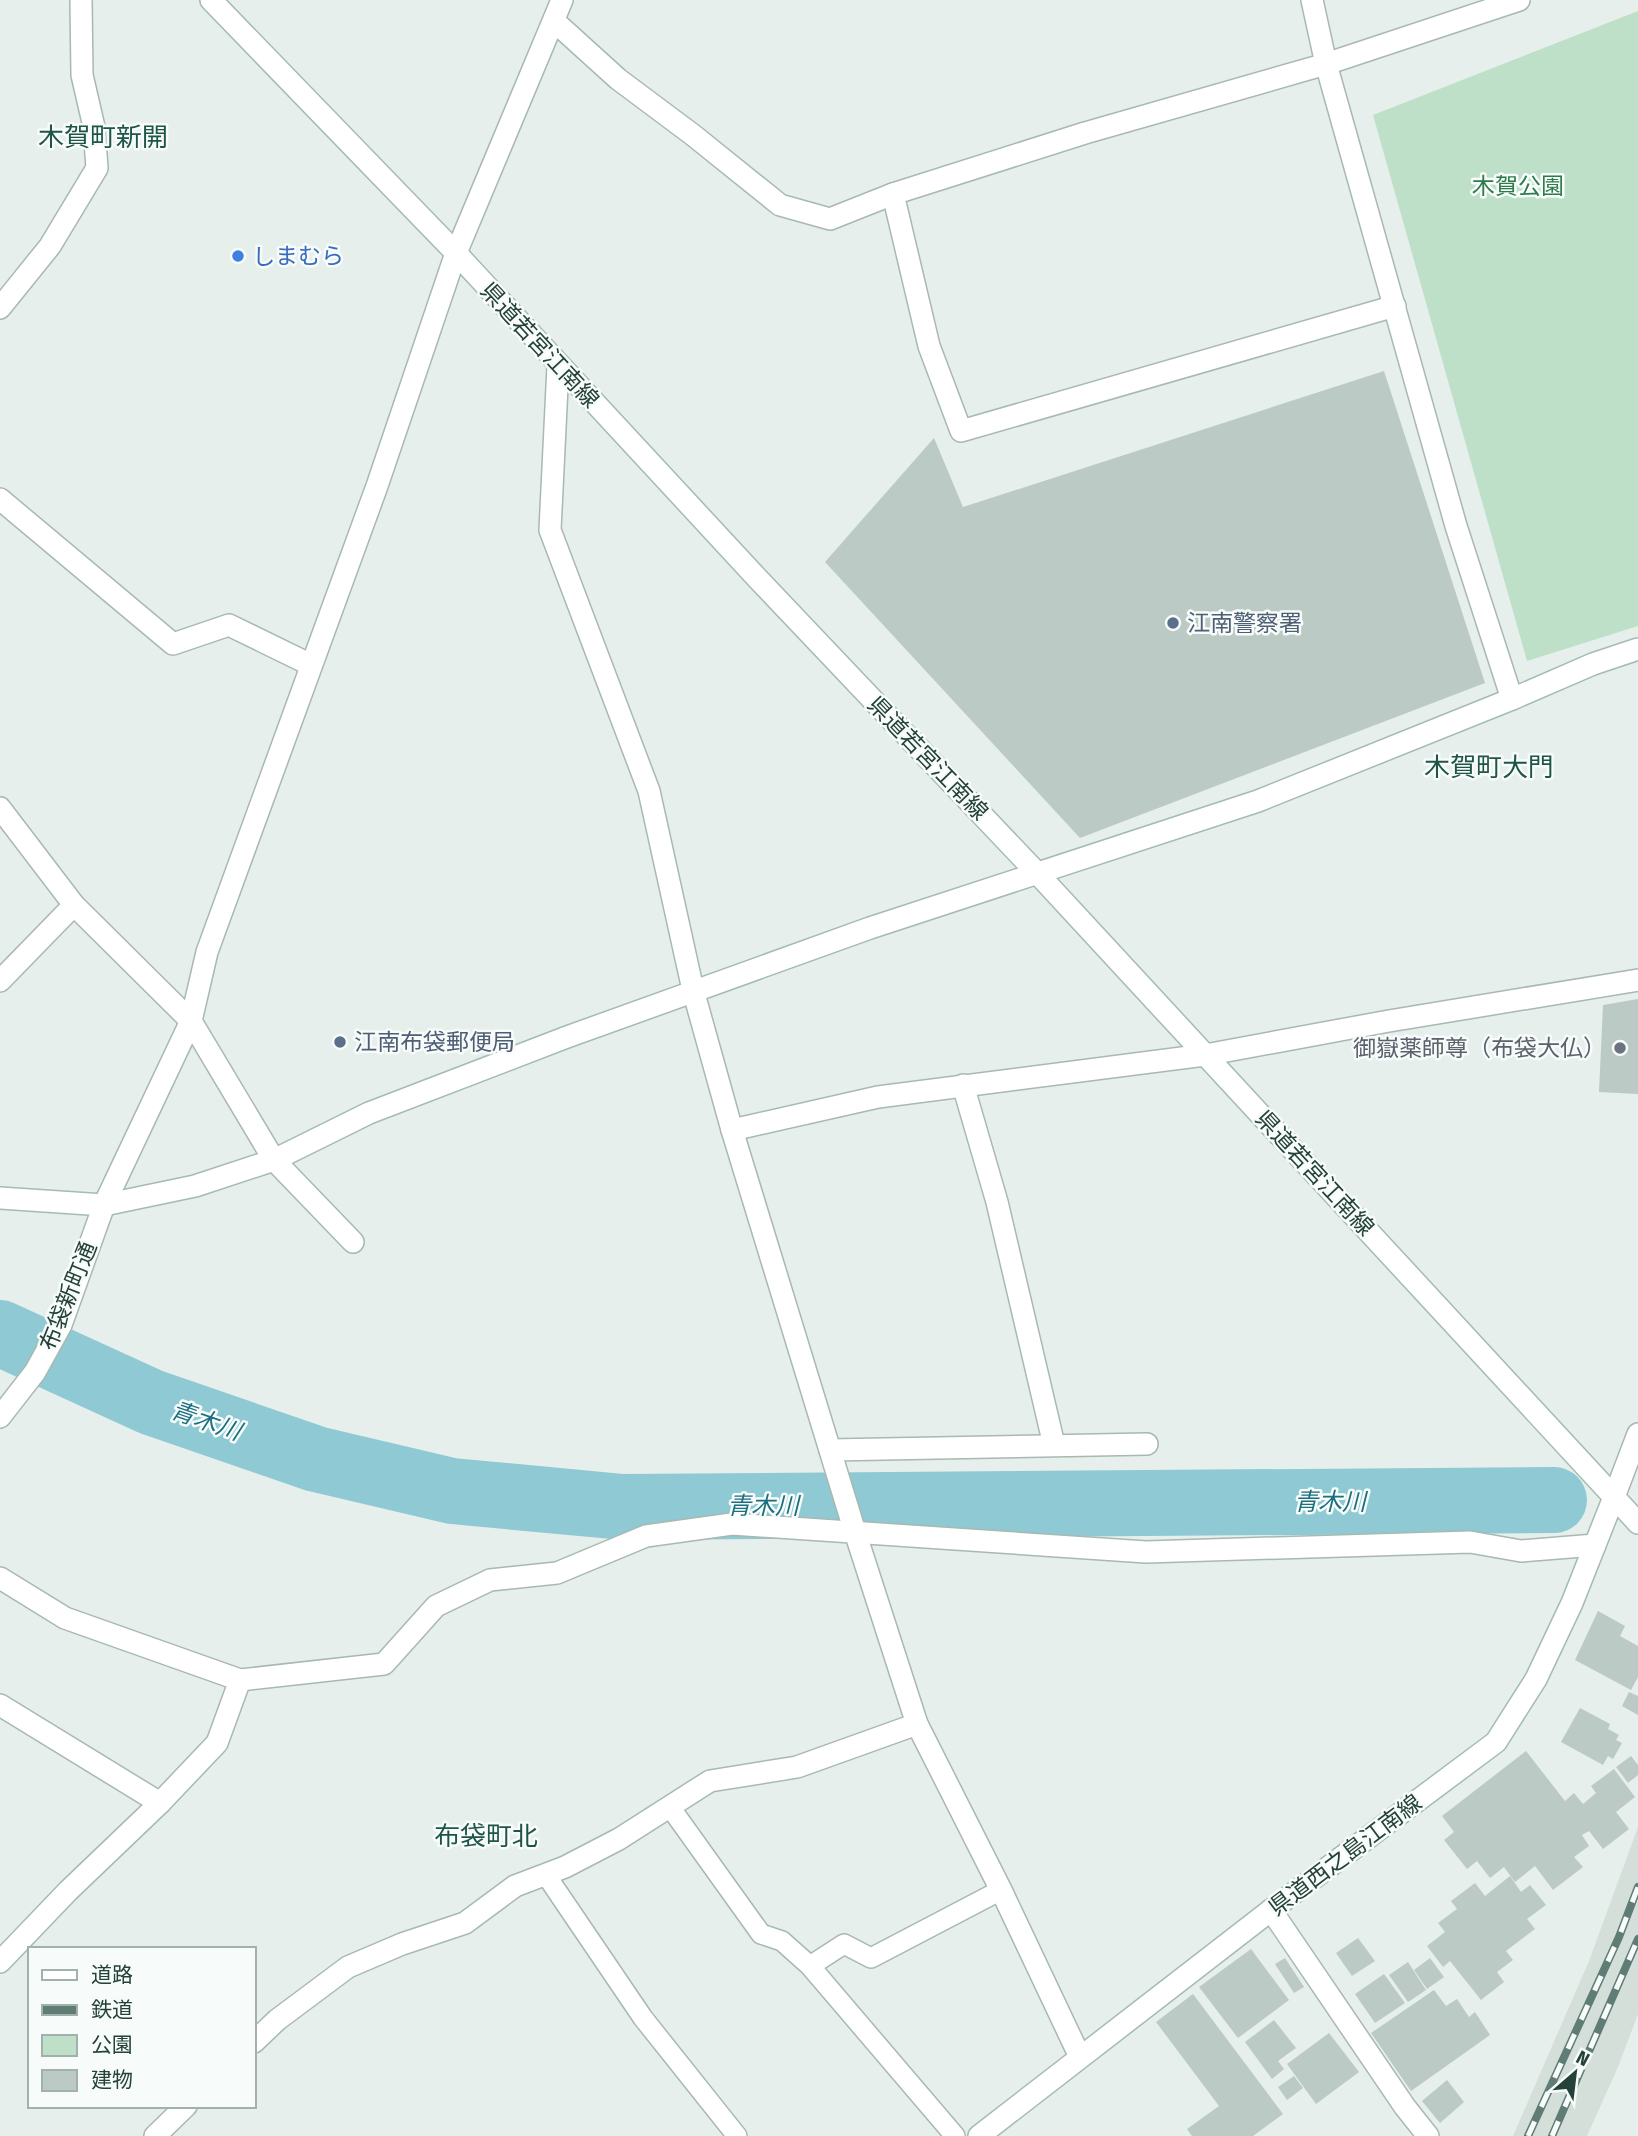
<svg xmlns="http://www.w3.org/2000/svg" width="1638" height="2136" font-family="'Fira Sans Condensed','Noto Sans JP',sans-serif">
<rect width="100%" height="100%" fill="#e6efeb"/>
<path fill="#d4dfda" d="M1638,1827v187l-20,53 -31,69h-74l76,-175z"/>
<path fill="#bfe0c8" d="M1638,11v615l-111,35 -154,-546z"/>
<g fill="none" stroke-linecap="round" stroke-linejoin="round">
<path stroke="#8ec9d4" stroke-width="66" d="M0,1333l151,69 165,57 136,32 171,16 931,-7"/>
</g>
<g fill="#bbcac4">
<path d="M1384,371l101,312 -405,155 -255,-276 109,-124 29,69z"/>
<path d="M1638,999v95l-39,-2 4,-87z"/>
<path d="M1598,1611l27,15 -5,10 18,10v31l-7,13 -56,-30z"/>
<path d="M1629,1692l9,4v19l-16,-9z"/>
<path d="M1580,1708l30,16 -2,5 11,6 -3,5 6,3 -9,16 -5,-3 -5,9 -42,-23z"/>
<path d="M1526,1751l39,50 9,-8 9,11 13,-11 -5,-7 23,-17 21,28 -19,15 13,17 -26,20 -14,-18 -7,4 7,11 -15,11 9,10 -30,23 -18,-24 -20,16 -11,-15 -14,11 -13,-17 -10,8 -23,-29 10,-8 -12,-16z"/>
<path d="M1631,1756l7,9v10l-10,8 -12,-16z"/>
<path d="M1510,1876l11,16 9,-7 16,20 -19,14 8,10 -29,22 7,9 -16,12 7,10 -23,18 -31,-39 -7,6 -16,-21 18,-14 -7,-9 19,-14 -6,-8 24,-18 10,13z"/>
<path d="M1358,1938l17,23 -23,15 -16,-23z"/>
<path d="M1251,1949l38,51 -51,38 -39,-51z"/>
<path d="M1285,1958l19,29 -10,6 -19,-29z"/>
<path d="M1430,1958l14,19 -17,12 -13,-19z"/>
<path d="M1408,1962l18,28 -18,12 -19,-27z"/>
<path d="M1384,1974l21,29 -30,20 -20,-29z"/>
<path d="M1434,1990l12,16 11,-7 12,18 6,-5 15,23 -79,56 -40,-58z"/>
<path d="M1193,1994l90,120 -30,22h-61l-5,-7 32,-23 -63,-84z"/>
<path d="M1274,2020l22,28 -18,13 6,8 -12,10 -27,-37z"/>
<path d="M1329,2033l30,39 -43,32 -29,-40z"/>
<path d="M1294,2076l9,12 -16,12 -9,-13z"/>
<path d="M1447,2080l17,22 -24,21 -18,-22z"/>
</g>
<g fill="none" stroke-linecap="round" stroke-linejoin="round">
<defs>
<g id="lane">
<path d="M670,1807l91,127 21,7 28,25 145,170"/>
<path d="M546,1875l97,143 94,118"/>
<path d="M810,1966l34,-22 27,14 130,-68"/>
</g>
<g id="street">
<path d="M1312,0l14,64 130,462 56,173"/>
<path d="M554,21l64,58 75,56 87,70 50,14 63,-25"/>
<path d="M1395,306l-434,125 -32,-85 -36,-152 192,-61 241,-69 193,-64"/>
<path d="M0,308l50,-62 47,-78 -3,-41 -12,-52 -1,-75"/>
<path d="M558,366l-8,164 99,261 44,199 39,140 123,402 62,192 84,166 79,167"/>
<path d="M0,499l173,145 56,-19 82,40"/>
<path d="M0,808l74,97 117,116 83,139 79,82"/>
<path d="M0,981l74,-76"/>
<path d="M963,1085l34,117 57,243"/>
<path d="M732,1130l146,-33 327,-42 184,-34 249,-41"/>
<path d="M0,1417l35,-45 26,-47 43,-120 87,-184 16,-69 170,-466 79,-233 106,-253"/>
<path d="M830,1450l317,-6"/>
<path d="M1614,1497l24,-63"/>
<path d="M0,1578l65,40 175,62 144,-16 52,-58 54,-26 67,-7 89,-37 86,-12 414,28 324,-10 51,9 74,-6"/>
<path d="M0,1705l160,98"/>
<path d="M1271,1910l134,197 23,29"/>
<path d="M0,1962l68,-71 92,-88 57,-60 23,-63"/>
<path d="M254,2042l23,-22 71,-53 54,-23 63,-21 50,-37 50,-19 54,-28 91,-58 87,-14 120,-43"/>
<path d="M155,2136l31,-30"/>
</g>
<g id="secondary">
<path d="M211,0l245,253 302,326 280,295 600,649"/>
<path d="M0,1198l104,7 91,-19 79,-26 95,-47 198,-76 303,-109 388,-127 254,-102 81,-35 45,-15"/>
<path d="M979,2136l292,-226 225,-168 40,-63 36,-76 42,-106"/>
</g>
</defs>
<use href="#lane" stroke="#a8b8b2" stroke-width="22"/>
<use href="#street" stroke="#a8b8b2" stroke-width="24"/>
<use href="#secondary" stroke="#a4bbb3" stroke-width="24"/>
<use href="#lane" stroke="#fff" stroke-width="19"/>
<use href="#street" stroke="#fff" stroke-width="21"/>
<use href="#secondary" stroke="#fff" stroke-width="21"/>
<defs>
<g id="rail">
<path d="M1528,2136l91,-199 19,-50"/>
<path d="M1552,2136l86,-197"/>
</g>
</defs>
<use href="#rail" stroke="#5f7d75" stroke-width="8"/>
<use href="#rail" stroke="#f7fbf9" stroke-width="5" stroke-dasharray="16" stroke-linecap="butt"/>
</g>
<circle fill="#3f7fe0" stroke="#f7fbf9" stroke-width="2.5" cx="238" cy="256" r="7"/>
<g fill="#5c6f8a" stroke="#f7fbf9" stroke-width="2.5">
<circle cx="1173" cy="623" r="7"/>
<circle cx="340" cy="1042" r="7"/>
</g>
<circle fill="#6b7280" stroke="#f7fbf9" stroke-width="2.5" cx="1620" cy="1048" r="7"/>
<g text-anchor="middle" dominant-baseline="central" stroke-width="5" stroke-linejoin="round" paint-order="stroke">
<g font-size="23" fill="#2d7a4b" stroke="#f7fbf9">
<text x="1518" y="186">木賀公園</text>
</g>
<g font-size="23" fill="#366cbe" stroke="#f7fbf9" text-anchor="start">
<text x="252" y="256">しまむら</text>
</g>
<g font-size="23" fill="#24423a" stroke="#f7fbf9">
<text transform="translate(540 345) rotate(47)">県道若宮江南線</text>
<text transform="translate(928 758) rotate(46)">県道若宮江南線</text>
<text transform="translate(1315 1173) rotate(47)">県道若宮江南線</text>
<text transform="translate(68 1296) rotate(-68)">布袋新町通</text>
<text transform="translate(1345 1855) rotate(-37)">県道西之島江南線</text>
</g>
<g font-size="23" fill="#4e5e75" stroke="#f7fbf9" text-anchor="start">
<text x="1187" y="623">江南警察署</text>
<text x="354" y="1042">江南布袋郵便局</text>
</g>
<g font-size="23" fill="#5b616d" stroke="#f7fbf9" text-anchor="end">
<text x="1606" y="1048">御嶽薬師尊（布袋大仏）</text>
</g>
<g font-size="24" font-style="italic" fill="#1c6f80" stroke="#f7fbf9">
<text transform="translate(206 1421) rotate(19)">青木川</text>
<text x="1330" y="1502">青木川</text>
<text x="763" y="1506">青木川</text>
</g>
<g font-size="26" fill="#1f5548" stroke="#f7fbf9">
<text x="103" y="137">木賀町新開</text>
<text x="1489" y="767">木賀町大門</text>
<text x="486" y="1836">布袋町北</text>
</g>
</g>
<rect x="28" y="1947" width="228" height="161" fill="#f7fbf9" stroke="#a3b1ad" stroke-width="2"/>
<rect x="42" y="1970" width="35" height="10" fill="#ffffff" stroke="#a3b1ad" stroke-width="2"/>
<text x="91" y="1982" font-size="21" fill="#24423a">道路</text>
<rect x="42" y="2005" width="35" height="10" fill="#5f7d75" stroke="#a3b1ad" stroke-width="2"/>
<text x="91" y="2017" font-size="21" fill="#24423a">鉄道</text>
<rect x="42" y="2035" width="35" height="21" fill="#bfe0c8" stroke="#a3b1ad" stroke-width="2"/>
<text x="91" y="2052" font-size="21" fill="#24423a">公園</text>
<rect x="42" y="2070" width="35" height="21" fill="#bbcac4" stroke="#a3b1ad" stroke-width="2"/>
<text x="91" y="2087" font-size="21" fill="#24423a">建物</text>
<g transform="translate(1575 2073) rotate(28)" stroke="#f7fbf9" stroke-width="5" paint-order="stroke">
<path d="M0-5L12 26L0 18L-12 26Z" fill="#24423a"/>
<text y="-10" font-size="19" font-weight="bold" text-anchor="middle" fill="#24423a">N</text>
</g>
</svg>
